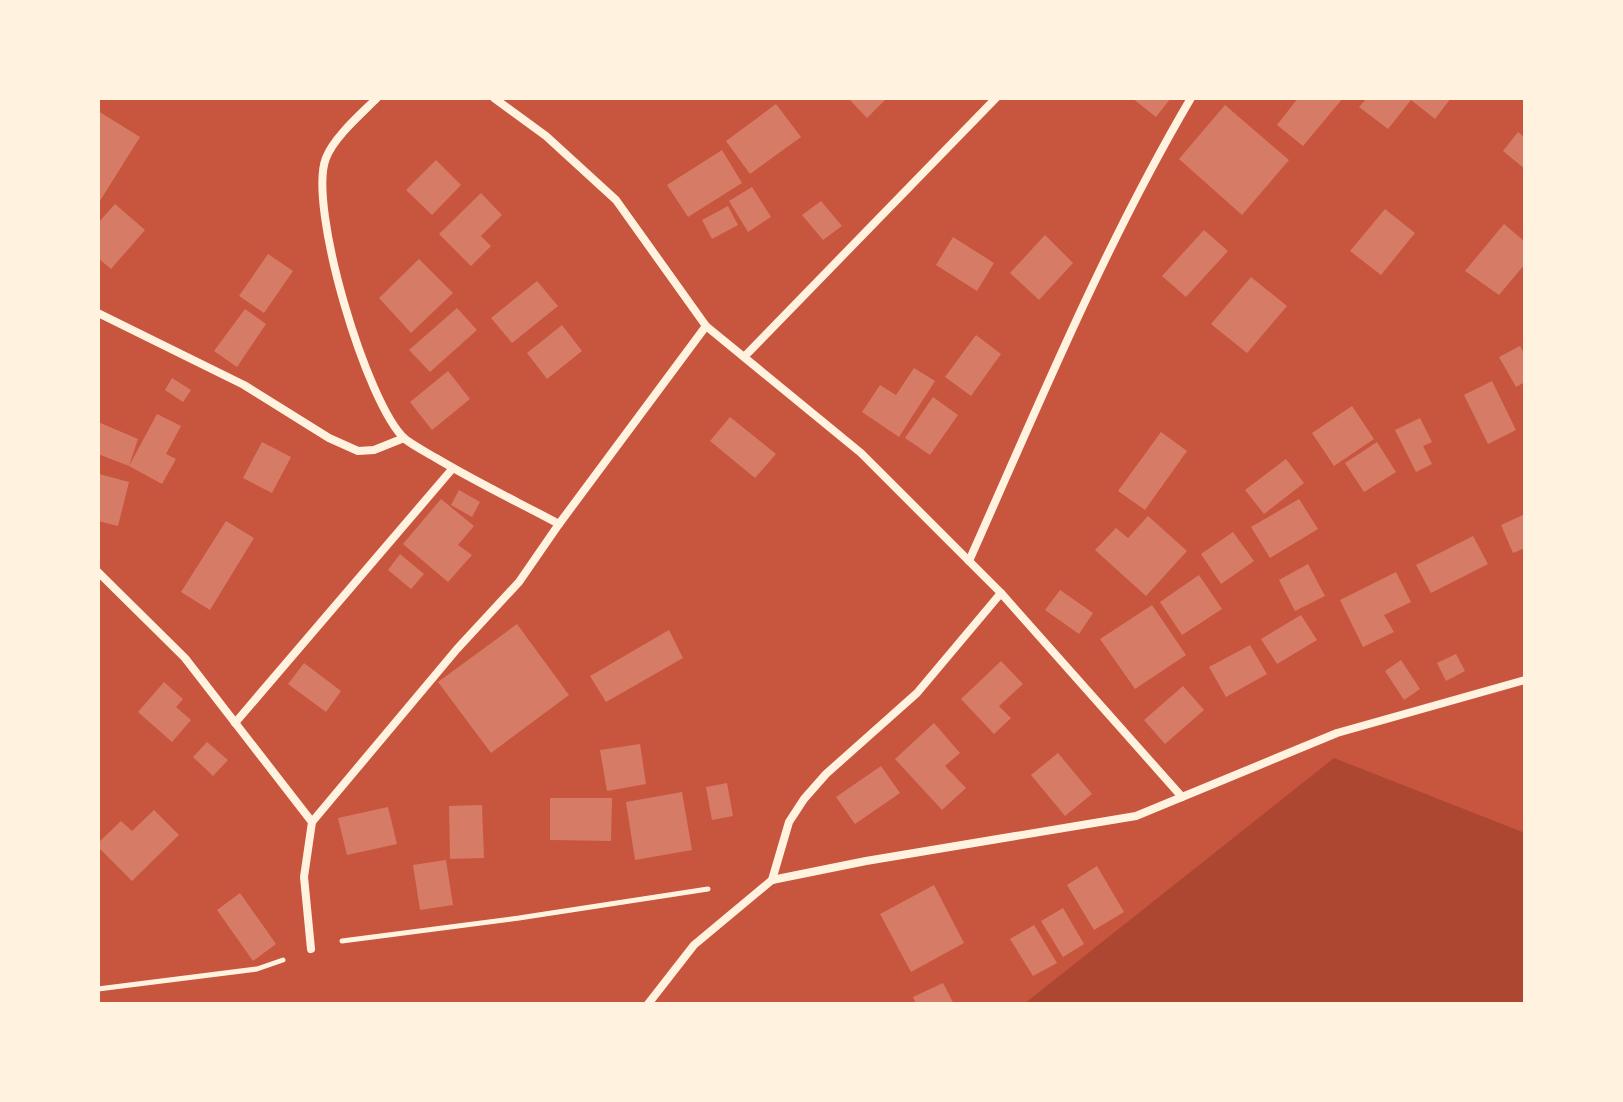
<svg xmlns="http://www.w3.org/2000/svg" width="1623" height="1102" font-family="Overpass,sans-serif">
<rect width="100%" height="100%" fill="#c8553d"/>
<path fill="#ae4732" d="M1334,758l191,75v171h-501z"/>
<g fill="#d67c66">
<path d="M848,98h39l-20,20z"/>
<path d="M1132,98h39l-15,19z"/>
<path d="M1298,98h45l-40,48 -26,-21z"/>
<path d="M1367,98h84l-16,21 -24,-19 -23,29 -29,-22z"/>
<path d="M776,104l25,33 -51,37 -24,-33z"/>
<path d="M1225,105l64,55 -47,55 -63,-56z"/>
<path d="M98,111l42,26 -42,67z"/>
<path d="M1518,132l7,6v31l-22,-18z"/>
<path d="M722,150l20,33 -54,34 -21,-32z"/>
<path d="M436,160l25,25 -29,30 -26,-25z"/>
<path d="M752,187l19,30 -23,15 -19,-31z"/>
<path d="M481,193l21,22 -21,21 10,10 -20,20 -32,-32z"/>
<path d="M821,201l21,25 -19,14 -21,-25z"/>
<path d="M115,204l30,26 -34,39 -13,-11v-35z"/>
<path d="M728,206l10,19 -26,14 -10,-19z"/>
<path d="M1385,209l30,24 -34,42 -31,-24z"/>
<path d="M1504,224l21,18v22l-26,31 -34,-24z"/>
<path d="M1204,230l24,21 -42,46 -24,-21z"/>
<path d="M1045,235l28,28 -34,37 -29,-27z"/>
<path d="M953,237l41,26 -17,28 -41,-26z"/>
<path d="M268,254l25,17 -29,42 -25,-17z"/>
<path d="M419,259l34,34 -42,40 -32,-35z"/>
<path d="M1251,277l36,29 -40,47 -36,-29z"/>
<path d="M537,281l21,25 -46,37 -21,-25z"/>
<path d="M457,308l20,22 -47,42 -21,-22z"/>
<path d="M245,309l21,15 -29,43 -23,-16z"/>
<path d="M562,325l20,26 -35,28 -20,-26z"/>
<path d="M976,335l25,19 -30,42 -26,-19z"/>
<path d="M1520,346l5,9v27l-9,5 -17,-30z"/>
<path d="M914,368l21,13 -36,56 -37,-25 18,-27 16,10z"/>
<path d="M448,371l22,28 -38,31 -22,-28z"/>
<path d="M172,378l19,12 -8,12 -18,-12z"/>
<path d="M1492,381l24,49 -28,14 -24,-49z"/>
<path d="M933,397l25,18 -28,40 -25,-17z"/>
<path d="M1352,406l22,33 -40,27 -22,-33z"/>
<path d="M157,414l24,12 -15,28 10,5 -14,25 -33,-18z"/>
<path d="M730,417l46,37 -21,24 -45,-37z"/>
<path d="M1420,418l12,24 -9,4 9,18 -16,8 -21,-42z"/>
<path d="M98,422l40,17 -9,27 -31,-12z"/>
<path d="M1161,432l26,19 -42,59 -27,-19z"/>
<path d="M262,442l29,15 -19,36 -29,-15z"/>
<path d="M1377,442l19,30 -32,20 -19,-29z"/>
<path d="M1286,459l18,24 -40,31 -19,-24z"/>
<path d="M99,474l30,8 -11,44 -20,-5z"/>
<path d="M459,490l21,12 -8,15 -21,-12z"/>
<path d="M441,499l33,27 -16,19 14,10 -24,27 -45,-38z"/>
<path d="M1299,499l19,30 -48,29 -19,-31z"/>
<path d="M1525,514v34l-12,5 -12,-28z"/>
<path d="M1148,516l39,35 -41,45 -51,-46 21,-22 12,10z"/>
<path d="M226,521l28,17 -44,72 -29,-18z"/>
<path d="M1233,532l21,29 -33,23 -20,-30z"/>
<path d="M1473,536l15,28 -57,29 -15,-28z"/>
<path d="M400,554l24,20 -13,15 -23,-19z"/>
<path d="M1308,564l17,32 -30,15 -16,-31z"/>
<path d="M1396,572l15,30 -27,13 10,17 -31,15 -23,-47z"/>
<path d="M1199,575l23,34 -40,26 -22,-33z"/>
<path d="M1060,590l33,23 -14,21 -34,-24z"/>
<path d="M1152,605l34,50 -51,34 -35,-50z"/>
<path d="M1301,615l16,25 -40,24 -16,-25z"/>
<path d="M517,624l52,71 -78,58 -53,-71z"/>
<path d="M669,630l14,28 -77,44 -16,-26z"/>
<path d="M1250,645l17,29 -41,23 -17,-30z"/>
<path d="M1456,654l9,17 -19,10 -9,-18z"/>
<path d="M1401,660l19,29 -16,11 -19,-29z"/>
<path d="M1001,661l22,23 -24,22 12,12 -17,16 -33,-35z"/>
<path d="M304,663l37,28 -15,21 -38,-28z"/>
<path d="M164,682l19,17 -7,8 15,13 -19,22 -34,-30z"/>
<path d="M1183,686l21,24 -39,34 -21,-24z"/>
<path d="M934,723l26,30 -15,13 21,22 -24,22 -47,-51z"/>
<path d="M207,742l21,18 -15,16 -20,-19z"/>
<path d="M640,744l6,40 -39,7 -7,-41z"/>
<path d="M1058,753l34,41 -27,22 -34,-41z"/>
<path d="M881,766l19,27 -45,31 -19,-27z"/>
<path d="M727,783l6,33 -21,4 -6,-33z"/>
<path d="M682,792l10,58 -57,10 -9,-58z"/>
<path d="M550,798h62l-1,43 -61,-1z"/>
<path d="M482,805l2,53 -34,1 -1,-53z"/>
<path d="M388,807l9,37 -50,11 -9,-37z"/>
<path d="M154,810l25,25 -47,46 -34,-34v-4l23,-22 11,10z"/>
<path d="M446,860l7,45 -33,5 -7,-45z"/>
<path d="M1097,866l27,46 -30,18 -27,-45z"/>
<path d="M934,885l30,58 -53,29 -31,-58z"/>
<path d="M240,893l36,51 -23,17 -36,-51z"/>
<path d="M1063,908l21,36 -21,13 -22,-36z"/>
<path d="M1034,925l23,38 -24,13 -23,-37z"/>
<path d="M943,983l11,21h-38l-3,-7z"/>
</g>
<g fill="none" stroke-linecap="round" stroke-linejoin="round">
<g stroke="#fff3e0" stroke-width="5">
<path d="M342,941l177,-23 189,-29"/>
<path d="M98,989l159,-20 26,-9"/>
</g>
<g stroke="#fff3e0" stroke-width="8">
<path d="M377,98c-16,16 -43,39 -51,60 -19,47 41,247 79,281 9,7 21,13 31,19 40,24 82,44 123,66"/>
<path d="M494,98l52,38 70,64 90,126 155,127 140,140 181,204"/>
<path d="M98,313l146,72 85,53 29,13 16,-1 30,-12"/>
<path d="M744,357l252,-259"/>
<path d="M969,561c70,-157 135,-315 222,-463"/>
<path d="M98,572l87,86 127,164"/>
<path d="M235,723l218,-255"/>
<path d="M772,880l17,-58 15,-23 22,-25 91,-81 84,-100"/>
<path d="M311,949l-7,-72 8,-55 145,-173 62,-67 40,-58 147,-198"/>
<path d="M648,1004l46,-59 78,-65 94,-19 270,-45 201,-83 188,-53"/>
</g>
</g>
<rect width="1623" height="1102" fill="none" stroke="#fff3e0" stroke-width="200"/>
</svg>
